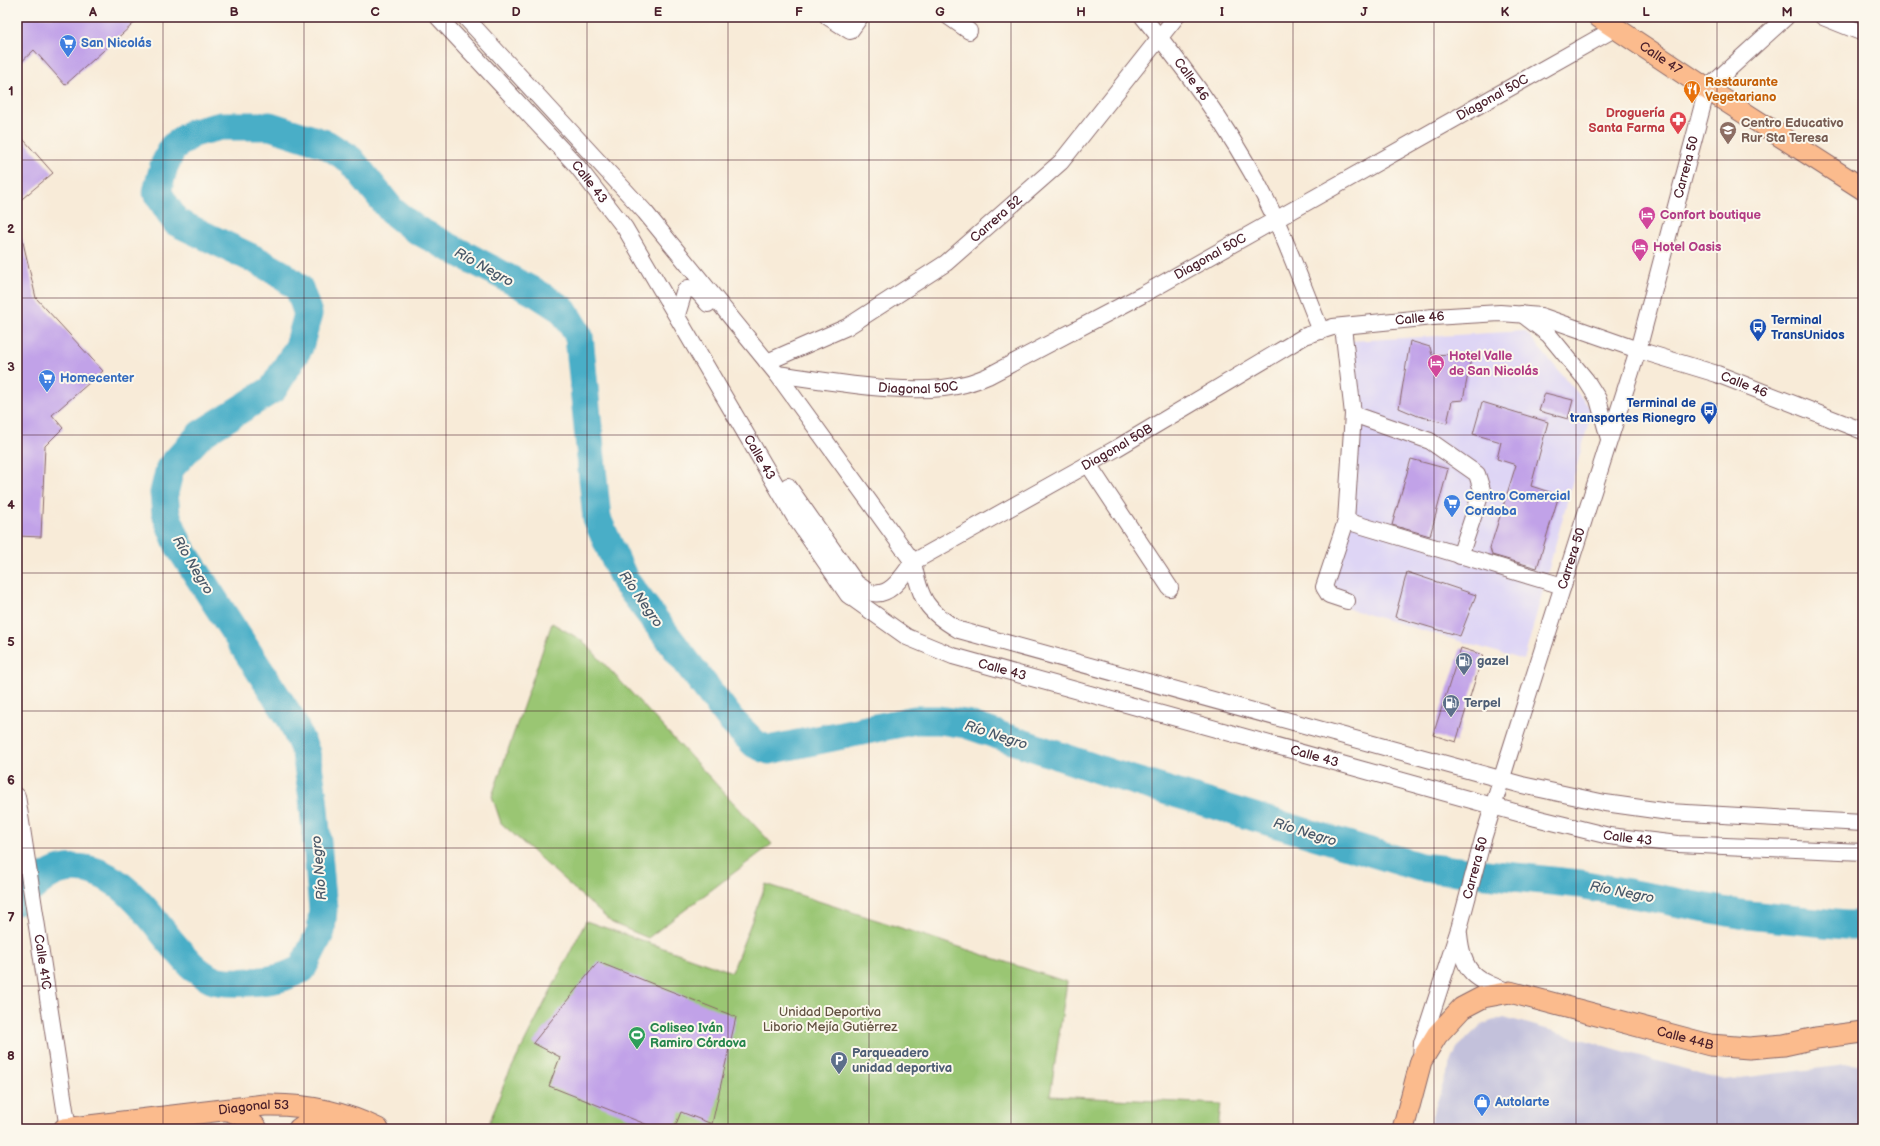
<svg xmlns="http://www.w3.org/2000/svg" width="1880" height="1146" font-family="'Balsamiq Sans',sans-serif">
<rect width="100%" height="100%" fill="#fbf7ec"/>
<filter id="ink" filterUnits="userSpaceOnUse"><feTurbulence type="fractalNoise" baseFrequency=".025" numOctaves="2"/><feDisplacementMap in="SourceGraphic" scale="8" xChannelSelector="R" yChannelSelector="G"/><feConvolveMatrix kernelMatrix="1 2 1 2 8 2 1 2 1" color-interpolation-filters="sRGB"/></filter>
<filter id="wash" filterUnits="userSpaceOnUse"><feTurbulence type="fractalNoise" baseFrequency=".012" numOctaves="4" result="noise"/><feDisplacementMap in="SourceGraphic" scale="16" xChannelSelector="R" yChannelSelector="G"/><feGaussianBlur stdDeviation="0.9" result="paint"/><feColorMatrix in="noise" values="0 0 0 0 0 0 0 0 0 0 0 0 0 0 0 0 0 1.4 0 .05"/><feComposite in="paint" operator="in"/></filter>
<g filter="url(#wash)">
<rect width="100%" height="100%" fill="#f8ebd8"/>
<path fill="#ded5f5" d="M1525,331l67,79 -68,250 -195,-57 26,-197 -4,-65z"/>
<path fill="#c3c1db" d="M1504,1017l220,63 139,-17v66h-435l18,-54 11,-27 24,-23z"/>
<g fill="#9ac673" stroke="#72724f">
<path d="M552,623l31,18 189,203 -124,94 -36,-15 -111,-100 -9,-27z"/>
<path d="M766,884l301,98 -17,114 171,8 -3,25h-731l19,-50 80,-158 146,51z"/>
</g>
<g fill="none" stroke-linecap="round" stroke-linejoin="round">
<path stroke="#48aec7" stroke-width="29" d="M17,901c13,-11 28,-27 44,-31 50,-12 84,40 110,72 12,14 23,29 40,37 15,6 56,3 72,-2 7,-2 13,-6 19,-8l19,-38 2,-22 -10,-111 -7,-45 -15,-34 -112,-173 -13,-32 -2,-21 6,-25 31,-34 72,-45 26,-42 9,-33 -9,-26 -18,-14 -23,-13 -82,-39 -19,-30 7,-26 9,-19 20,-14 28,-7h49l56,18 25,16 41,51 23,18 123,65 25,16 16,26 18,183 28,62 106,139 24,24 14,6 146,-30h24l27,4 146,50 308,93 160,17 159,30 106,11h18"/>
</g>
<g id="blocks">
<g fill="#c1a2e8">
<path d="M17,17h124l-76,68 -31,-35 -17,16z"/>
<path d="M17,132l36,41 -36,30z"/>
<path d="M22,238l14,60 67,73 -51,44 11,13 -18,18 -4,91 -24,-1v-297z"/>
<path d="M1410,341l20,6 2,8 40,-2 -9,47 -11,1 -5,22 -29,-7 -19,-8z"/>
<path d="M1545,393l28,7 -5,19 -29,-8z"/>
<path d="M1482,402l66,20 -17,64 28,9 -22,73 -45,-13 -2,-7 26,-83 -19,-6 4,-17 -28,-8z"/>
<path d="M1411,459l37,10 -18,67 -38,-11z"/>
<path d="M1407,572l69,23 -16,41 -65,-19z"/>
<path d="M1461,648l22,7 -27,87 -23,-7z"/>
<path d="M598,962l138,55 -24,107 -31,-12 -7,17h-16l-109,-43 11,-29 -27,-14z"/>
</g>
</g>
</g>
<g filter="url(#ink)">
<use href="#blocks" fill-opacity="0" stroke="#876668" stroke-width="1"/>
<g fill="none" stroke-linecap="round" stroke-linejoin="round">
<defs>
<g id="minor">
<path id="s1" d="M438,17l139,149 48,62 169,288 54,79 59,42 46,19 583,162 73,18 69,8 185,8"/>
<path d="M465,17l180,195 132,162 136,188c7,37 13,49 46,68l563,155 83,18 64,9 194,11"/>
<path d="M828,17l22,14 10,-14"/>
<path d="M949,17l20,14"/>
<path id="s2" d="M1143,17c51,62 99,129 133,203 16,36 30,74 45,111"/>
<path d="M1823,17l40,16"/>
<path d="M1522,314l27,21 37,45 12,19 11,40"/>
<path d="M677,315l7,-23 4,-4c10,1 14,9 20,16"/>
<path d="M1343,327l10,87 -7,107 -22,66 5,8 18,6"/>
<path id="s3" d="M767,362l80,-35 99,-64 115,-101 115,-145"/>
<path id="s4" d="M777,374c52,7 138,24 188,10 8,-2 16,-5 23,-8l154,-81 474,-267"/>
<path d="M1353,414l77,27 47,33 5,16 -22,66"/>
<path d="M1088,464l82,124"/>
<path id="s5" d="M788,486l68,97c5,3 10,8 16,10 19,4 31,-18 41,-31l204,-114 188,-112 28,-9 100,-10 67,-4 41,3 97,34 79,24 146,57"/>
<path d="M1346,521l217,65"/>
<path id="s6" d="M17,796l51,333"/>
<path d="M1459,934c4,40 15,45 51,58"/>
<path id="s7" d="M1421,1058l1,-15 37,-114 24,-90 26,-84 129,-405 69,-261 79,-72"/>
</g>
<g id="major">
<path id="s8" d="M1599,17l108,72 156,100"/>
<path d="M228,1110c12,4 21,8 29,19"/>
<path id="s9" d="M64,1129l200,-24c41,-1 78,6 114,24"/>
<path d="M299,1129c11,-9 22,-15 36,-14"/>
<path id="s10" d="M1403,1129l18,-68 16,-26 25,-27 21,-11 27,-5 200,53 39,3 35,-3 32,-7 47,-6"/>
</g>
</defs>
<use href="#minor" stroke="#876668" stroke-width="18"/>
<use href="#major" stroke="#876668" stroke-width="23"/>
<use href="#minor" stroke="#fff" stroke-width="16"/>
<use href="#major" stroke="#fbbb8d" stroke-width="21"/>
</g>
</g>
<path fill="none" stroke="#4a1f2b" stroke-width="1" stroke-opacity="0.55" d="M163,17v1112M304,17v1112M446,17v1112M587,17v1112M728,17v1112M869,17v1112M1011,17v1112M1152,17v1112M1293,17v1112M1434,17v1112M1576,17v1112M1717,17v1112M17,160h1846M17,298h1846M17,435h1846M17,573h1846M17,711h1846M17,848h1846M17,986h1846"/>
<defs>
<symbol id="supermarket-pin" viewBox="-11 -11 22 30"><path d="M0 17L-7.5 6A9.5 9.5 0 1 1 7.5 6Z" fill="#3f7fe0" stroke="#fbf7ec"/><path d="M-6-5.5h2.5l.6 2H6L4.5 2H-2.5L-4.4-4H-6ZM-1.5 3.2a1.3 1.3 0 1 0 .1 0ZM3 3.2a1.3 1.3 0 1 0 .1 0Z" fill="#fff"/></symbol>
<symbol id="restaurant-pin" viewBox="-11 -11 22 30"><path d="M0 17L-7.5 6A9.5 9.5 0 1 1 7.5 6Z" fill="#e8710a" stroke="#fbf7ec"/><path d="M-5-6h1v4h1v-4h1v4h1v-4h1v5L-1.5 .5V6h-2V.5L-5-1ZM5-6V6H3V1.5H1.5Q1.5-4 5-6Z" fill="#fff"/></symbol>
<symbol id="pharmacy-pin" viewBox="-11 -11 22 30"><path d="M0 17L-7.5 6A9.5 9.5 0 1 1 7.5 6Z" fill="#e0444e" stroke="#fbf7ec"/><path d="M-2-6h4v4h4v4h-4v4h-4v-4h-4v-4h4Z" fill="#fff"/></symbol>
<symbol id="school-pin" viewBox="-11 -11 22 30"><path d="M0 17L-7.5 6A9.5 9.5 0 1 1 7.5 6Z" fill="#8d6e63" stroke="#fbf7ec"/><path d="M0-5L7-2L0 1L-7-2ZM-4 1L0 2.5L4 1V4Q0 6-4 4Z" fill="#fff"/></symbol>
<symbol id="hotel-pin" viewBox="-11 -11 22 30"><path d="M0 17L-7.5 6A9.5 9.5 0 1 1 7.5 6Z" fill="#d1479c" stroke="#fbf7ec"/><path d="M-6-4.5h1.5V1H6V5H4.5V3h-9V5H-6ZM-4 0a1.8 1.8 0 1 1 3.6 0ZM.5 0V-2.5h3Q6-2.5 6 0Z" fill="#fff"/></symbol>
<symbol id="bus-pin" viewBox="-11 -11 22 30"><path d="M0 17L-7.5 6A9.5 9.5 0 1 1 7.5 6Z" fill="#1a4fb4" stroke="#fbf7ec"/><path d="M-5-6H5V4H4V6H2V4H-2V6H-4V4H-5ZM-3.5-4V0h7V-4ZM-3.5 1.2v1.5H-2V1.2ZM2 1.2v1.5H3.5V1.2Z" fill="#fff"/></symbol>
<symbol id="fuel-pin" viewBox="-11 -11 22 30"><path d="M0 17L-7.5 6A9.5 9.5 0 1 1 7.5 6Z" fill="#5c6f8a" stroke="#fbf7ec"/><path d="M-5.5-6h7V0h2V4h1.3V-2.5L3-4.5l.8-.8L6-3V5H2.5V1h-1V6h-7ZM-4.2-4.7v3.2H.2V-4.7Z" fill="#fff"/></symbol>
<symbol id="stadium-pin" viewBox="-11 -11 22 30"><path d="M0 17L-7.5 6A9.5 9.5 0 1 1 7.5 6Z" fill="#2e9e5b" stroke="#fbf7ec"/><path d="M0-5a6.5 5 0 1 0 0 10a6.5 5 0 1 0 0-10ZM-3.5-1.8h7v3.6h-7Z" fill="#fff"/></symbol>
<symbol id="parking-pin" viewBox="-11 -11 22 30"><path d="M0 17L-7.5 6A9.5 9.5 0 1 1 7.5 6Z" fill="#5c6f8a" stroke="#fbf7ec"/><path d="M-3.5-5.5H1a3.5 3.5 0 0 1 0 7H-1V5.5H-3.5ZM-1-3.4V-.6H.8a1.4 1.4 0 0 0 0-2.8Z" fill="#fff"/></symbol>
<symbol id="shop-pin" viewBox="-11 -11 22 30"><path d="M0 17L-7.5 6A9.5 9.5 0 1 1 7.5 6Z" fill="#3f7fe0" stroke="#fbf7ec"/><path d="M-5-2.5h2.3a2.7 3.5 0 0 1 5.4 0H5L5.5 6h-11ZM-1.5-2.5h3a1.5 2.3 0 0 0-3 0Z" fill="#fff"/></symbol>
</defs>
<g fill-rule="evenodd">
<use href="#supermarket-pin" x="58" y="33" width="20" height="27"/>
<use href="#restaurant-pin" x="1682" y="79" width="20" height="27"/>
<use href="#pharmacy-pin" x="1668" y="110" width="20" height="27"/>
<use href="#school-pin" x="1718" y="120" width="20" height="27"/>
<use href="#hotel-pin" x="1637" y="205" width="20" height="27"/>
<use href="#hotel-pin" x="1630" y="237" width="20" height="27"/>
<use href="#bus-pin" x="1748" y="317" width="20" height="27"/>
<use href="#hotel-pin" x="1426" y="353" width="20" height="27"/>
<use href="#supermarket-pin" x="37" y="368" width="20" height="27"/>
<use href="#bus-pin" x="1699" y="400" width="20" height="27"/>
<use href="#supermarket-pin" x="1442" y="493" width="20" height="27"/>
<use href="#fuel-pin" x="1454" y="651" width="20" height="27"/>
<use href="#fuel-pin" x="1441" y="693" width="20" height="27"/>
<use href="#stadium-pin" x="627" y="1025" width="20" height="27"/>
<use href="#parking-pin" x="829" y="1050" width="20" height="27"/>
<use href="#shop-pin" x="1472" y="1092" width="20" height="27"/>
</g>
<g text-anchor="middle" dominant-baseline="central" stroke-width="4" stroke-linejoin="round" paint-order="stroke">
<g font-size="13" font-weight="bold" fill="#366cbe" stroke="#fbf7ec" text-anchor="start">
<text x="81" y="43">San Nicolás</text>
<text x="60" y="378">Homecenter</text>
<text x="1465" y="496">Centro Comercial<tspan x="1465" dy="15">Cordoba</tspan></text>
<text x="1495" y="1102">Autolarte</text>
</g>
<g font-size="13" fill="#4a1f2b" stroke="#fbf7ec">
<text stroke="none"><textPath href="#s8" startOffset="74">Calle 47</textPath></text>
<text stroke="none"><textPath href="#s2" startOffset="79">Calle 46</textPath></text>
<text stroke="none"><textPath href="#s4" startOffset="790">Diagonal 50C</textPath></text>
<text stroke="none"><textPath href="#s7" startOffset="930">Carrera 50</textPath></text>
<text stroke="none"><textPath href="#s1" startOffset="224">Calle 43</textPath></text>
<text stroke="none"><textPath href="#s3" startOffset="272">Carrera 52</textPath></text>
<text stroke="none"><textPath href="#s4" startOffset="466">Diagonal 50C</textPath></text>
<text stroke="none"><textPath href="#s5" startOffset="761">Calle 46</textPath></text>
<text stroke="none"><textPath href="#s4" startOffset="142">Diagonal 50C</textPath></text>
<text stroke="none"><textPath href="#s5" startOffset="1097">Calle 46</textPath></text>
<text stroke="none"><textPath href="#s5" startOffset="426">Diagonal 50B</textPath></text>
<text stroke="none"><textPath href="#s1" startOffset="548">Calle 43</textPath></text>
<text stroke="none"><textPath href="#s7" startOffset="522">Carrera 50</textPath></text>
<text stroke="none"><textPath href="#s1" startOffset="885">Calle 43</textPath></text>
<text stroke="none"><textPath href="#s1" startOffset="1209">Calle 43</textPath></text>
<text stroke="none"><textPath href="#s1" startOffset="1533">Calle 43</textPath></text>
<text stroke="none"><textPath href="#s7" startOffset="198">Carrera 50</textPath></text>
<text stroke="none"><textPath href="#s6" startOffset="168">Calle 41C</textPath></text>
<text stroke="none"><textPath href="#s10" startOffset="370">Calle 44B</textPath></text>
<text stroke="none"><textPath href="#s9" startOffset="191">Diagonal 53</textPath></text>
</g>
<g font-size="13" font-weight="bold" fill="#c56008" stroke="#fbf7ec" text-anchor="start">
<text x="1705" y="82">Restaurante<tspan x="1705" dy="15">Vegetariano</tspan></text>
</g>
<g font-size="13" font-weight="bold" fill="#be3a42" stroke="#fbf7ec" text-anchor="end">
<text x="1665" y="113">Droguería<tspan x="1665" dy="15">Santa Farma</tspan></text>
</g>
<g font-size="13" font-weight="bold" fill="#785e54" stroke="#fbf7ec" text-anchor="start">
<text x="1741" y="123">Centro Educativo<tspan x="1741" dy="15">Rur Sta Teresa</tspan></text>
</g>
<g font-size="13" font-weight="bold" fill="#b23c85" stroke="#fbf7ec" text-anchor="start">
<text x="1660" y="215">Confort boutique</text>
<text x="1653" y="247">Hotel Oasis</text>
<text x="1449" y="356">Hotel Valle<tspan x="1449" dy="15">de San Nicolás</tspan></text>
</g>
<g font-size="13" font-weight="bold" fill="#164399" stroke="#fbf7ec" text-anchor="start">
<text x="1771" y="320">Terminal<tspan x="1771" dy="15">TransUnidos</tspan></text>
<text x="1696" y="403" text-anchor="end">Terminal de<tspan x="1696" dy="15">transportes Rionegro</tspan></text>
</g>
<g font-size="13" font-weight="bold" fill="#4e5e75" stroke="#fbf7ec" text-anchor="start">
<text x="1477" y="661">gazel</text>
<text x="1464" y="703">Terpel</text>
<text x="852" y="1053">Parqueadero<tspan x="852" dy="15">unidad deportiva</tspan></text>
</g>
<g font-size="13" fill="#625141" stroke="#fbf7ec">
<text x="830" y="1012">Unidad Deportiva<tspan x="830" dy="15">Liborio Mejía Gutiérrez</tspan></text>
</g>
<g font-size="13" font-weight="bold" fill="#27864d" stroke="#fbf7ec" text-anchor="start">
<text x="650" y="1028">Coliseo Iván<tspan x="650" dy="15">Ramiro Córdova</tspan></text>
</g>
<g font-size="14" font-style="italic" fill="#495869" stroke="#fbf7ec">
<text transform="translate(484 267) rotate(29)">Río Negro</text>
<text transform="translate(193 565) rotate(59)">Río Negro</text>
<text transform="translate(641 599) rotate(55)">Río Negro</text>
<text transform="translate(996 735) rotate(18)">Río Negro</text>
<text transform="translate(1305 832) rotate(17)">Río Negro</text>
<text transform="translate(319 868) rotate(-95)">Río Negro</text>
<text transform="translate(1622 892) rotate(11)">Río Negro</text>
</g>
</g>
<rect width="1880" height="1146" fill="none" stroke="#fbf7ec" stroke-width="44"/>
<rect x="22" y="22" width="1836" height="1102" fill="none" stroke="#4a1f2b" stroke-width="1.5"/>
<g font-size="13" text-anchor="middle" font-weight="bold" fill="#4a1f2b">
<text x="93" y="16">A</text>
<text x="234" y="16">B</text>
<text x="375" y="16">C</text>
<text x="516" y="16">D</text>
<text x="658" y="16">E</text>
<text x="799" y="16">F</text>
<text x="940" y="16">G</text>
<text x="1081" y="16">H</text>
<text x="1222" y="16">I</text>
<text x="1364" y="16">J</text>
<text x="1505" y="16">K</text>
<text x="1646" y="16">L</text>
<text x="1787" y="16">M</text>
<text x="11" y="95">1</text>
<text x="11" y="233">2</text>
<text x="11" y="371">3</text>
<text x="11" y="509">4</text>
<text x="11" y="646">5</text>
<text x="11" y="784">6</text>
<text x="11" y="922">7</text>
<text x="11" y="1060">8</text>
</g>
</svg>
